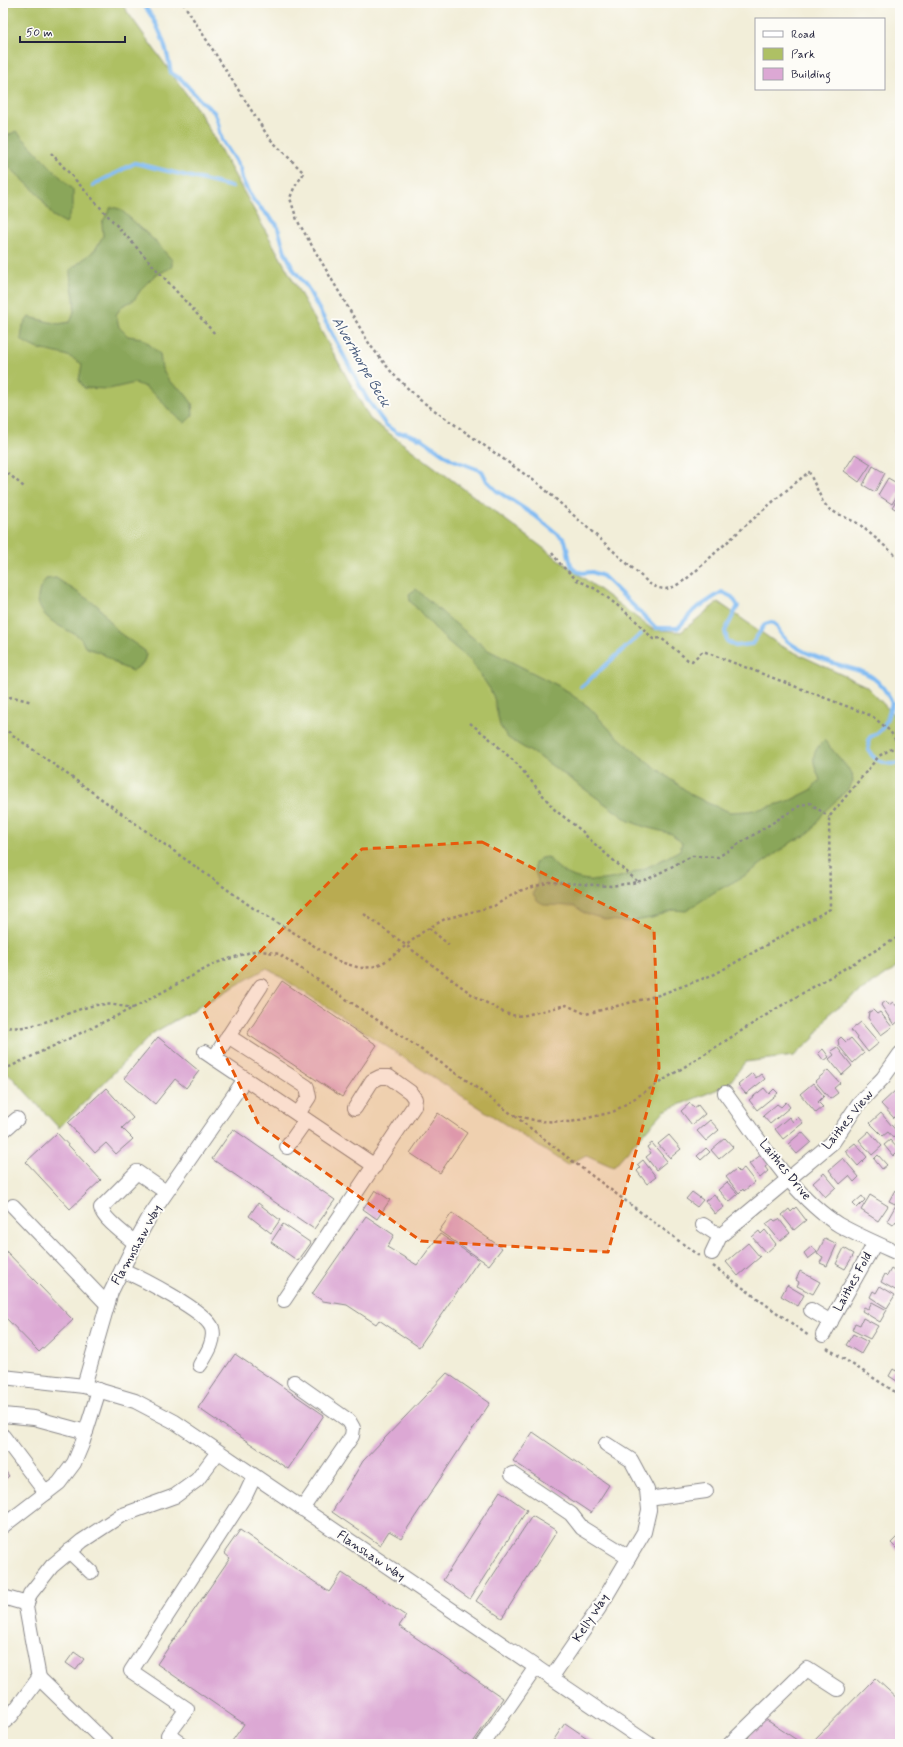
<svg xmlns="http://www.w3.org/2000/svg" width="903" height="1747" font-family="Mynerve,sans-serif">
<rect width="100%" height="100%" fill="#fdfcf7"/>
<filter id="ink" filterUnits="userSpaceOnUse"><feTurbulence type="fractalNoise" baseFrequency=".025" numOctaves="2"/><feDisplacementMap in="SourceGraphic" scale="8" xChannelSelector="R" yChannelSelector="G"/><feConvolveMatrix kernelMatrix="1 2 1 2 8 2 1 2 1" color-interpolation-filters="sRGB"/></filter>
<filter id="wash" filterUnits="userSpaceOnUse"><feTurbulence type="fractalNoise" baseFrequency=".012" numOctaves="4" result="noise"/><feDisplacementMap in="SourceGraphic" scale="16" xChannelSelector="R" yChannelSelector="G"/><feGaussianBlur stdDeviation="0.9" result="paint"/><feColorMatrix in="noise" values="0 0 0 0 0 0 0 0 0 0 0 0 0 0 0 0 0 1.4 0 .05"/><feComposite in="paint" operator="in"/></filter>
<g filter="url(#wash)">
<rect width="100%" height="100%" fill="#f2eed9"/>
<path fill="#aec064" stroke="#687150" d="M3,3h118l79,110 170,306 282,210 29,3 37,-30 63,44 85,40 34,35v244l-69,47 -18,27 -19,17 -49,6 -17,23 -64,26 -51,56 -27,-12 -19,10 -300,-197 -114,65 -94,95 -50,-54 -6,3z"/>
<g fill="#8aa65a" stroke="#56644a">
<path d="M3,3h3l2,20 -5,56z"/>
<path d="M16,131l57,59v17l-7,16 -13,-7 -14,-21 -36,-34v-23z"/>
<path d="M111,207l9,2 34,31 18,20v7l-19,10 -11,11 -8,12 -12,6 -6,9 3,12 9,9 14,2 18,16 2,15 8,13 13,9 9,12 1,12 -8,8 -16,-13 -10,-12 -14,-11 -10,-4 -26,6 -25,-1 -5,-8 3,-16c-5,-3 -11,-7 -17,-9 -14,-4 -33,-5 -44,-16l2,-14 6,-8 29,7 12,-2c10,-18 0,-33 0,-52l25,-20 8,-14 -1,-13z"/>
<path d="M56,578l42,28 20,26 27,19 1,4 -3,9 -11,7 -12,-5 -17,-12 -18,-7c-2,-4 -3,-8 -6,-10 -4,-4 -10,-5 -14,-8 -22,-11 -37,-27 -19,-50z"/>
<path d="M416,589l30,27 42,34 71,36 30,21 22,24 29,25 52,39 18,9 20,8 19,-1 19,-4 23,-7 20,-10 9,-10c-7,-18 -11,-25 4,-40l28,33 1,9 -6,8 -23,22 -12,18 -7,6 -10,4 -49,35 -33,18 -27,18 -12,-1 -22,8 -23,4 -22,-2 -23,-7 -9,-7 -29,-1 -8,-4 -5,-7 5,-13 -3,-10v-9l6,-4 7,-1c34,45 94,15 132,-7l2,-7 -10,-9 -27,-7 -16,-6 -85,-61 -36,-22 -8,-12 -6,-28 -4,-9 -19,-28 -27,-23 -34,-37 -1,-7z"/>
</g>
<g fill="none" stroke-linecap="round" stroke-linejoin="round">
<g stroke="#82bcf3" stroke-width="4">
<path d="M142,3c17,20 25,44 29,70l10,6 20,22 13,11 3,7 5,21 18,28 2,11 6,12 6,10 23,24 8,27 9,18 13,17 60,112 19,26 11,8h8l17,6 29,20 31,12 5,10 10,10 37,24 31,25 6,25 5,6 6,2 10,-1 11,4 53,52h22l16,-18 28,-18 10,5 6,9 -13,25 2,10 8,5 17,-2 13,-20 7,-2 5,4c6,22 49,35 69,41 9,3 19,4 26,10 10,7 15,16 20,26 -5,15 -6,28 -22,34 -8,19 13,30 30,26"/>
<path d="M93,185l42,-22 97,24"/>
<path d="M581,687l60,-53"/>
</g>
</g>
<g id="blocks">
<g fill="#dca8d4">
<path d="M900,424v13l-6,-5z"/>
<path d="M855,454l16,10 -12,18 -15,-11z"/>
<path d="M873,466l12,7 -10,19 -12,-7z"/>
<path d="M888,478l12,7v6l-8,13 -14,-9z"/>
<path d="M900,495v17l-8,-5z"/>
<path d="M282,981l95,64 -35,52 -95,-63z"/>
<path d="M886,1001l3,4 4,-3 7,8v10l-6,5 -13,-20z"/>
<path d="M873,1010l4,4 3,-2 12,15 -11,8 -13,-17 1,-6z"/>
<path d="M861,1022l18,21 -11,9 -17,-22z"/>
<path d="M158,1037l41,34 -13,17 -11,-9 -20,25 -31,-26z"/>
<path d="M841,1037l5,5 5,-4 13,15 -11,10 -14,-17 -1,-6z"/>
<path d="M837,1047l15,19 -10,9 -13,-16 5,-4 -3,-4z"/>
<path d="M823,1049l6,8 -5,4 -6,-8z"/>
<path d="M828,1070l12,13 -6,5 4,5 -8,6 -15,-18z"/>
<path d="M752,1073l4,5 5,-4 4,5 -19,15 -8,-9z"/>
<path d="M813,1083l11,13 -6,6 5,5 -7,6 -16,-19z"/>
<path d="M106,1088l27,30 -11,10 11,11 -17,15 -10,-11 -11,10 -27,-30z"/>
<path d="M764,1088l5,6 5,-5 4,4 -21,17 -8,-10z"/>
<path d="M896,1090l4,4v18l-6,6 -13,-14z"/>
<path d="M786,1102l4,5 -20,17 -7,-8 14,-12 4,3z"/>
<path d="M690,1103l4,5 4,-3 7,9 -13,11 -11,-14z"/>
<path d="M438,1113l29,20 -27,40 -30,-20z"/>
<path d="M881,1113l17,20 -5,5 -5,-6 -5,4 -13,-13z"/>
<path d="M789,1117l4,5 5,-5 5,6 -20,16 -8,-10z"/>
<path d="M710,1120l9,10 -13,11 -9,-10z"/>
<path d="M900,1120v12l-6,-7z"/>
<path d="M233,1129l102,71 -21,29 -102,-70z"/>
<path d="M869,1131l13,15 -10,9 -13,-15z"/>
<path d="M802,1132l9,10 -14,12 -9,-10z"/>
<path d="M57,1133l44,47 -31,29 -44,-47z"/>
<path d="M669,1135l12,14 -11,9 -12,-14z"/>
<path d="M725,1138l8,9 -14,12 -8,-9z"/>
<path d="M890,1140l9,10 -6,6 -9,-11z"/>
<path d="M652,1143l15,18 -11,9 -10,-13 5,-4 -4,-6z"/>
<path d="M855,1143l12,14 -9,9 -13,-15z"/>
<path d="M706,1148l4,4 -9,8 -4,-4z"/>
<path d="M762,1154l8,9 -5,4 3,4 -8,7 -11,-14z"/>
<path d="M878,1155l9,10 -5,4 -8,-10z"/>
<path d="M843,1158l16,19 -5,5 -5,-6 -9,8 -11,-14z"/>
<path d="M643,1160l13,17 -9,7 -10,-13 3,-3 -3,-3z"/>
<path d="M744,1168l11,14 -11,9 -1,-2 -4,4 -13,-16 10,-8 3,3z"/>
<path d="M824,1173l12,14 -11,10 -12,-14z"/>
<path d="M727,1182l11,12 -9,8 -11,-12z"/>
<path d="M375,1190l15,10 -13,19 -14,-10z"/>
<path d="M895,1190l5,5 -5,9 -6,-3z"/>
<path d="M692,1192l11,8 -6,7 -11,-8z"/>
<path d="M714,1194l10,13 -9,7 -10,-13z"/>
<path d="M870,1195l18,11 -10,15 -17,-11z"/>
<path d="M862,1196l3,4 -8,8 -4,-4z"/>
<path d="M258,1203l22,17 -9,13 -22,-17z"/>
<path d="M897,1203l3,1v20l-4,-3 -3,4 -6,-4z"/>
<path d="M796,1207l10,13 -12,10 -12,-15 7,-6 2,3z"/>
<path d="M452,1213l50,35 -13,17 -50,-34z"/>
<path d="M366,1216l28,19 -7,12 30,18 23,-31 39,26 -60,87 -40,-27 -3,4 -29,-19 -24,-4 -11,-7z"/>
<path d="M773,1219l2,2 4,-2 11,14 -10,8 -14,-17z"/>
<path d="M283,1224l28,19 -13,18 -27,-19z"/>
<path d="M765,1230l11,14 -10,9 -14,-16 7,-6 2,3z"/>
<path d="M825,1238l12,6 -10,22 -7,-3 3,-6 -6,-3z"/>
<path d="M748,1243l12,14 -22,19 -12,-14z"/>
<path d="M812,1246l5,6 -9,7 -4,-6z"/>
<path d="M3,1248l70,72 -34,32 -36,-37z"/>
<path d="M844,1248l10,6 -9,15 -9,-5z"/>
<path d="M891,1269l9,6v10l-3,6 -16,-9 4,-8 2,2z"/>
<path d="M800,1271l20,11 -7,12 -16,-8 2,-4 -3,-2z"/>
<path d="M787,1285l17,10 -6,11 -17,-10z"/>
<path d="M880,1286l15,9 -8,13 -17,-11 3,-6 3,2z"/>
<path d="M872,1302l15,8 -7,12 -18,-11 2,-4 4,2z"/>
<path d="M863,1318l15,8 -8,13 -18,-9 3,-7 5,2z"/>
<path d="M853,1334l15,8 -7,12 -15,-9z"/>
<path d="M235,1354l89,61 -36,54 -90,-61z"/>
<path d="M900,1364v19l-11,-7 4,-7 3,2z"/>
<path d="M447,1373l43,30 -89,135 -12,-7 -9,14 -48,-33 31,-51z"/>
<path d="M533,1432l76,53 -18,28 -78,-52z"/>
<path d="M3,1468l6,8 -6,5z"/>
<path d="M500,1491l27,19 -57,89 -27,-19z"/>
<path d="M532,1516l25,15 -55,87 -26,-17z"/>
<path d="M240,1530l89,62 13,-19 64,43 -7,10 104,72 -31,46h-242l14,-20 -87,-60 73,-106 -6,-5z"/>
<path d="M900,1534v18l-9,-9z"/>
<path d="M74,1652l10,7 -8,11 -10,-7z"/>
<path d="M875,1678l25,23v43h-90z"/>
<path d="M762,1717l41,27h-59z"/>
<path d="M565,1723l31,21h-45z"/>
</g>
</g>
</g>
<g filter="url(#ink)">
<use href="#blocks" fill-opacity="0" stroke="#8a888a" stroke-width="1"/>
<g fill="none" stroke-linecap="round" stroke-linejoin="round">
<defs>
<g id="minor">
<path d="M228,1036l79,51 2,10 -11,17"/>
<path d="M205,1052l170,114"/>
<path d="M214,1058l47,-72"/>
<path d="M725,1093c32,43 68,104 114,132 20,11 41,20 61,29"/>
<path d="M3,1131l14,-12"/>
<path d="M287,1147l19,-27"/>
<path d="M13,1206l94,98"/>
<path d="M703,1225l17,11"/>
<path d="M135,1243c-8,-7 -32,-24 -34,-35l36,-36 29,20"/>
<path d="M712,1253l8,-17 113,-94 26,-39 24,-25 17,-24"/>
<path d="M122,1270c17,7 84,41 90,58 4,13 -6,27 -12,37"/>
<path d="M284,1300l130,-194 1,-7 -5,-7 -21,-15h-9l-8,4 -17,27"/>
<path d="M811,1310l20,12"/>
<path d="M823,1335l52,-92"/>
<path d="M3,1377l81,9 51,15 40,21 474,322"/>
<path d="M294,1382l55,39 4,7 -1,8 -50,73"/>
<path d="M84,1386l27,-94 24,-49 15,-27 95,-137"/>
<path d="M3,1415l31,3 52,14"/>
<path d="M3,1436l43,57"/>
<path d="M512,1474l59,40 11,14 47,29"/>
<path d="M648,1499l58,-8"/>
<path d="M3,1526l56,-43 15,-20 8,-19 17,-54"/>
<path d="M69,1551l22,21"/>
<path d="M3,1597l24,7"/>
<path d="M39,1678l68,66"/>
<path d="M551,1678l48,-70 45,-76 5,-22 -2,-20 -16,-30 -25,-16"/>
<path d="M3,1723l8,-7 28,-38 -13,-71 4,-13 22,-28 30,-25 38,-25 55,-20 22,-16 21,-28"/>
<path d="M181,1744l-13,-9 19,-26 -56,-38 115,-177 8,-17"/>
<path d="M483,1744l53,-77"/>
<path d="M730,1744l77,-75 31,20"/>
</g>
</defs>
<use href="#minor" stroke="#8a888a" stroke-width="16"/>
<g stroke="#8a888a" stroke-width="2.5" stroke-dasharray="3 3" stroke-linecap="butt">
<path d="M183,3l86,135 35,35 -10,15 -4,10 7,22 73,125 23,29 27,26 120,85 110,99c7,4 15,7 23,3 15,-7 29,-22 41,-33 31,-28 62,-56 95,-82l14,30 7,8 29,14 41,35"/>
<path d="M51,153l165,182"/>
<path d="M3,469l21,18"/>
<path d="M552,553l9,12 16,15 19,9 21,16 19,16 17,18 8,-1 27,22 4,1 11,-10 169,65 18,15 10,16"/>
<path d="M3,698l10,-1 19,5"/>
<path d="M470,723l19,15 29,27 37,45 27,21 6,7 49,43"/>
<path d="M3,728l250,180 43,26 41,27 23,7 12,-1 9,-3 8,-5 35,-28 21,-12 49,-13 25,-15 31,-9 61,4 21,-3 16,-4 44,-23 26,1 83,-52 9,-2 19,14"/>
<path d="M364,914l110,82 31,17 11,3 10,-1 40,-10 20,9 73,-19 56,-21 115,-65 -1,-92 50,-61 12,-7 9,-1"/>
<path d="M429,928l20,17"/>
<path d="M3,1026c28,8 65,-16 93,-21 12,-2 25,1 37,3"/>
<path d="M3,1070l130,-62 83,-45 41,-13 22,4 18,12 165,111 51,38 25,6 33,1 42,-10 166,-105 121,-71"/>
<path d="M515,1116l56,44 128,96"/>
<path d="M713,1266l96,70"/>
<path d="M827,1348l73,47"/>
</g>
<use href="#minor" stroke="#fff" stroke-width="14"/>
</g>
</g>
<path fill="#e8590c" fill-opacity="0.2" stroke="#e8590c" stroke-width="3" stroke-dasharray="8 5" stroke-linejoin="round" d="M482,842l172,88 5,138 -51,184 -187,-11 -162,-116 -56,-116 159,-160z"/>
<g text-anchor="middle" dominant-baseline="central" stroke-width="4" stroke-linejoin="round" paint-order="stroke">
<g font-size="13" fill="#22223b" stroke="#fdfcf7">
<text transform="translate(848 1120) rotate(-51)">Laithes View</text>
<text transform="translate(785 1170) rotate(51)">Laithes Drive</text>
<text transform="translate(137 1245) rotate(-61)">Flamnshaw Way</text>
<text transform="translate(853 1282) rotate(-61)">Laithes Fold</text>
<text transform="translate(371 1556) rotate(34)">Flanshaw Way</text>
<text transform="translate(591 1618) rotate(-57)">Kelly Way</text>
</g>
<g font-size="14" font-style="italic" fill="#44587b" stroke="#fdfcf7">
<text transform="translate(361 362) rotate(60)">Alverthorpe Beck</text>
</g>
</g>
<rect width="903" height="1747" fill="none" stroke="#fdfcf7" stroke-width="16"/>
<rect x="755" y="18" width="130" height="72" fill="#fdfcf7" stroke="#a5a5ac"/>
<rect x="763" y="31" width="20" height="6" fill="#ffffff" stroke="#a5a5ac"/>
<text x="791" y="38" font-size="12" fill="#22223b">Road</text>
<rect x="763" y="48" width="20" height="12" fill="#aec064" stroke="#a5a5ac"/>
<text x="791" y="58" font-size="12" fill="#22223b">Park</text>
<rect x="763" y="68" width="20" height="12" fill="#dca8d4" stroke="#a5a5ac"/>
<text x="791" y="78" font-size="12" fill="#22223b">Building</text>
<path d="M20 36v6h105v-6" fill="none" stroke="#22223b" stroke-width="2"/>
<text x="26" y="36" font-size="12" fill="#22223b" stroke="#fdfcf7" stroke-width="3" paint-order="stroke">50 m</text>
</svg>
